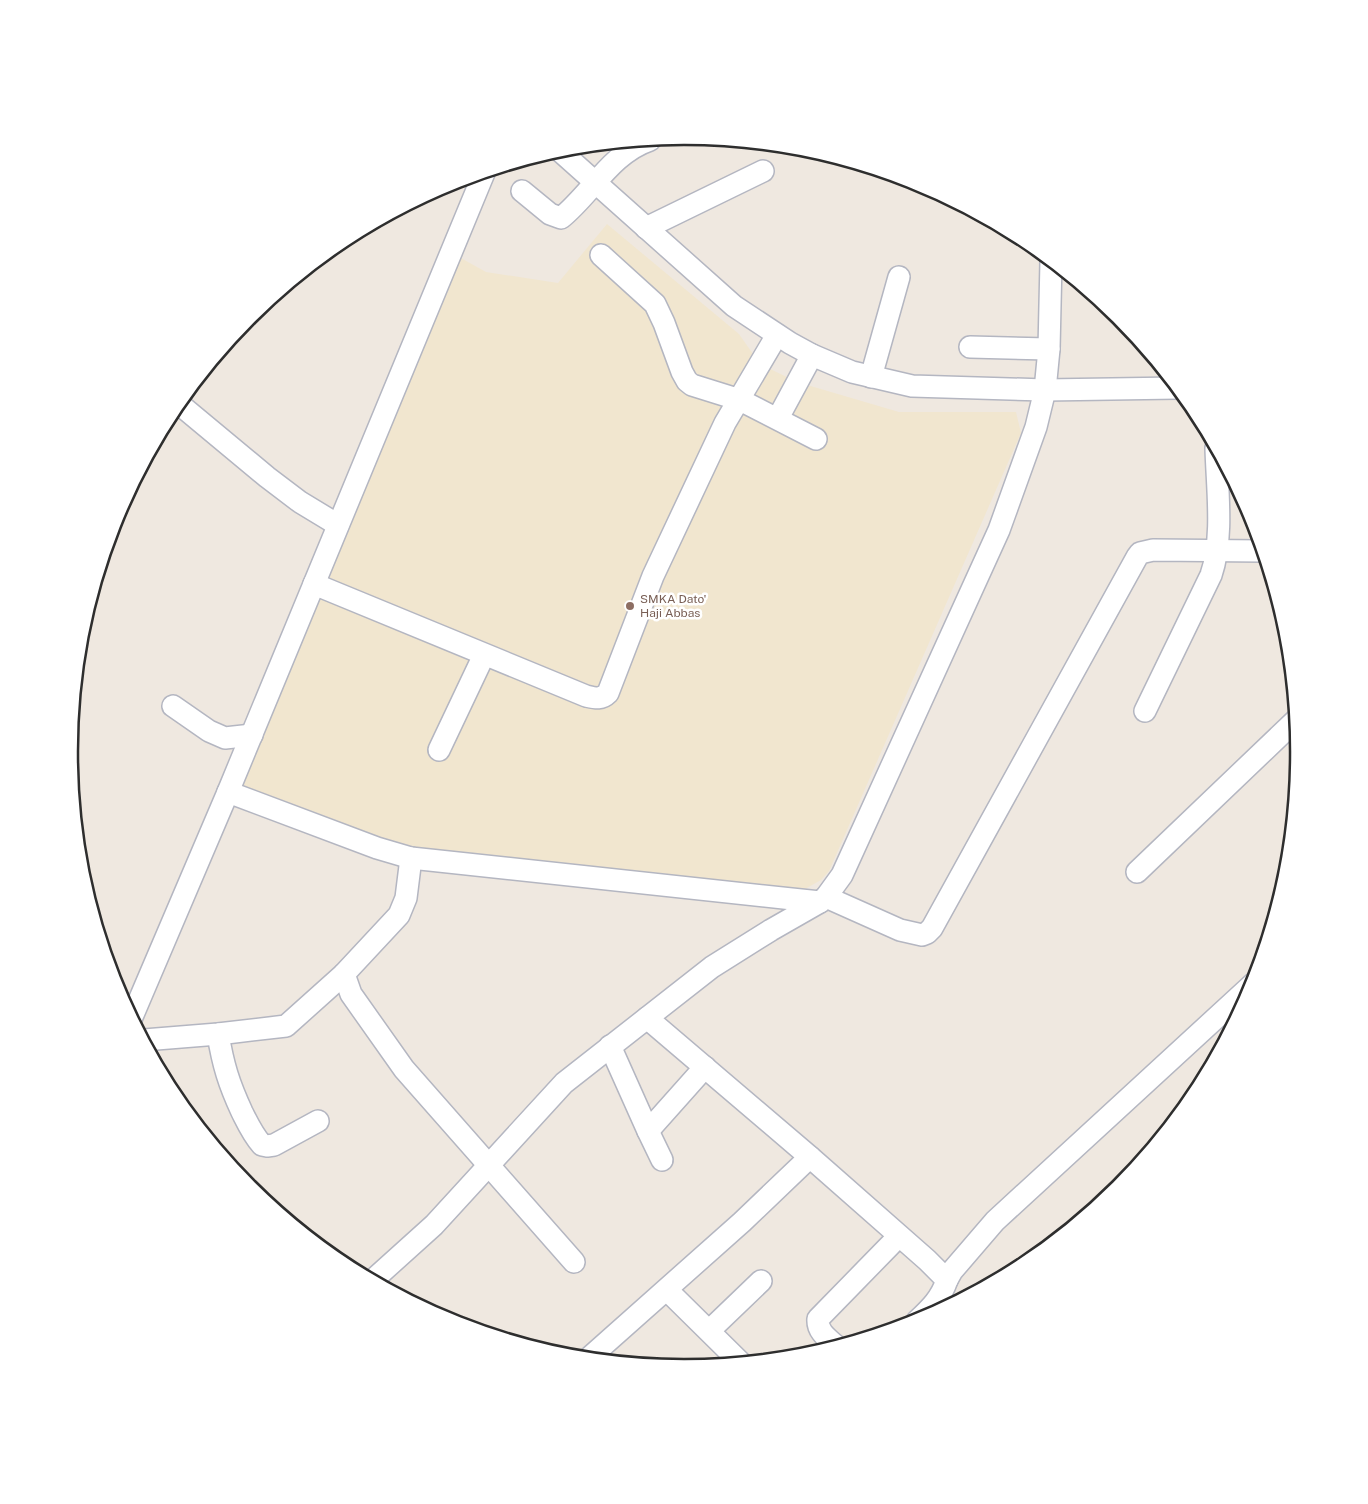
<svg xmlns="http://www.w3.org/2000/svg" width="1368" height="1504" font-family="'Public Sans',sans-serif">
<rect width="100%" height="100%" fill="#efe8e0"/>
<path fill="#f1e6cf" d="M607,224l132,110 21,30 37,18 102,30h117l5,21 -192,438 -8,9 -16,9 -10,2 -394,-39 -160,-64 218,-531 27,15 72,11z"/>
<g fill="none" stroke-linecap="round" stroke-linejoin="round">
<defs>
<g id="minor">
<path d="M559,150l175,156 56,37 22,12 40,17 60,14 133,4 133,-2"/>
<path d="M522,191l28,23 11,4c30,-24 50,-65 89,-78"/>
<path d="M646,228l117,-57"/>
<path d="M601,255l54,49 9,19 18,49 5,9 5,4 48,15 76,39"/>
<path d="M970,347l79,2"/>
<path d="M871,377l28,-100"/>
<path d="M178,403l89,74 33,25 38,23"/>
<path d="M778,418l34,-63"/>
<path d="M314,584l272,112c9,2 15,4 22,-3l45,-117 72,-153 52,-88"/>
<path d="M173,706l36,25 16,7 27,-3"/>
<path d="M1145,711l66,-136c13,-38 6,-87 5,-127"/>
<path d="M439,750l45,-95"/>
<path d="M228,792l149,56 34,10 409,44"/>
<path d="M411,858l-5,40 -7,17 -55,59 7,20 53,75 170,193"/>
<path d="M1137,872l159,-152"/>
<path d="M826,897l74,33 22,5 5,-2 5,-5 205,-371 3,-4 13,-3 110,1"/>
<path d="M132,1017l96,-225 256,-619"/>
<path d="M647,1018l163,139 117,103 20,20c-6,18 -16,28 -30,41"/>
<path d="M218,1034c5,31 11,50 24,78 6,12 11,23 20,33l5,1 7,-1 44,-24"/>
<path d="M144,1040l74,-6 68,-8 58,-52"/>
<path d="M610,1046l38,85 14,29"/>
<path d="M648,1131l57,-64"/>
<path d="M373,1280l61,-55 130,-142 148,-116 59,-37 49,-28 6,-5 16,-22 157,-345 37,-103 9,-37 4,-41 2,-88"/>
<path d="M947,1280l5,-9 43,-50 259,-238"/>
<path d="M667,1290l73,72"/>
<path d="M710,1330l51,-49"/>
<path d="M836,1346c-9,-8 -19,-15 -18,-27l81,-83"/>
<path d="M589,1358l153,-136 68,-65"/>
</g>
</defs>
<use href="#minor" stroke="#b4b6c1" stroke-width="24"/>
<use href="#minor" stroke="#fff" stroke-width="21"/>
</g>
<circle fill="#8d6e63" stroke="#fff" stroke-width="2" cx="630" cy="606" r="5"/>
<g text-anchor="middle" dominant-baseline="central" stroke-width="5" stroke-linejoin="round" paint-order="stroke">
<g font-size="12" fill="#785e54" stroke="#fff" text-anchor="start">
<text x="640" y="599">SMKA Dato'<tspan x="640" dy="14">Haji Abbas</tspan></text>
</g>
</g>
<path d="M0 0H1368V1504H0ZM684 145H684A606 606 0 0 1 1290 751V753A606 606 0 0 1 684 1359H684A606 606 0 0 1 78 753V751A606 606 0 0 1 684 145Z" fill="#fff" fill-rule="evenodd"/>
<path fill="none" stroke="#2e2e2e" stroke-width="2.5" d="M684 145H684A606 606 0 0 1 1290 751V753A606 606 0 0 1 684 1359H684A606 606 0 0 1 78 753V751A606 606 0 0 1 684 145Z"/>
</svg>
